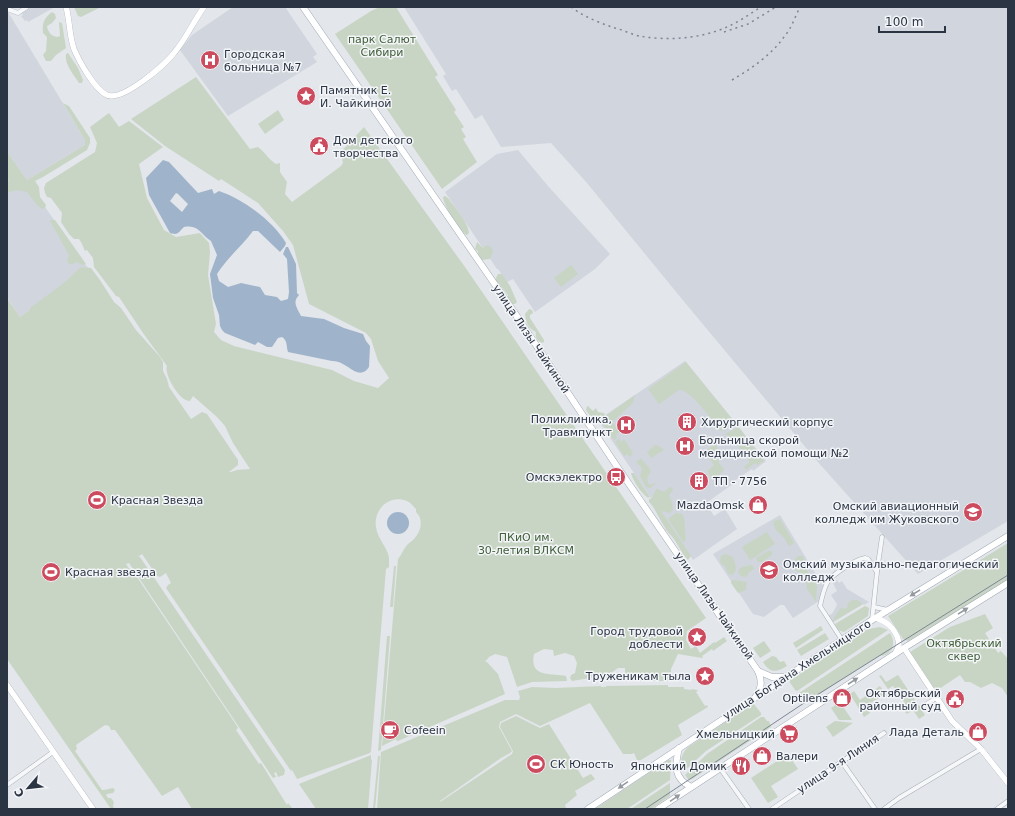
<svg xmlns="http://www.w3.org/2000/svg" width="1015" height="816" font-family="'DejaVu Sans',sans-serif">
<rect width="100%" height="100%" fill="#e3e6eb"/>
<g fill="#d1d5dd">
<path d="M32,7h23l-27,15 -1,-2 -2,1 -4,-5 2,-1 -1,-2z"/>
<path d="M233,7h52l32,47 -4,3 4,5 -89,54 -48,-66 12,-15z"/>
<path d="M404,7h604v514l-90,53 -101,-113 -131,-157 -99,-121 -36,-40 -50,4 -19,-32 -7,4 -19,-30 -4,2 -9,-15 3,-2z"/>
<path d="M7,12h1l77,128v5l-58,35 -20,-28z"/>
<path d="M518,150l30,36 62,68 -15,15 -60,43 -22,-33 -6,3 -9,-13h-1l-52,-77 52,-38z"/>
<path d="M7,153l83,118 -70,46 -13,-20z"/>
<path d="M685,361l81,100 -13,10 -1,-2 -21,14 2,1 -27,19 8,13 11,-7 12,20 -44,31 -95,-140z"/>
<path d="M780,515l43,71 -4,15 -26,17 -9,-13h-4l-16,12 -11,-3 -40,-60z"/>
<path d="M837,580l2,3 3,-2 5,8 22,13 -5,3 -1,-1 -30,18 -4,-7 3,-1 4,-7 1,-3 -6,-9 6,-4 -4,-8z"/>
</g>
<g fill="#c9d5c4">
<path d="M74,7h27l-20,10 -3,-1z"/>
<path d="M380,7h16l42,68 -3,2 21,33 -2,2 10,15 -3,2 5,8 -3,2 14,23 -35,27 -107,-155 36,-23z"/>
<path d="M52,12l3,2 1,4 -4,5 -5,3c1,6 4,10 10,11l3,-1 -1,-14 3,1 4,25 -10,7 -5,6h-5l-3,-6 3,-4 1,-14 -4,-4c-1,-10 1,-15 9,-21z"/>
<path d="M68,53l10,15 5,12 -1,3h-3c-5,-8 -15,-19 -13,-29z"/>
<path d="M196,77l54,72 8,-2c7,5 11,13 18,17l4,-1v9l7,10 -2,12 7,8 49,-36 2,-3 -2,-11 23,-25 101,140 241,351 -19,13 -1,9 5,9 5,-3 4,7 14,-11 1,1 9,-6 3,4 -14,10 -1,-2 -10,7 1,1 -1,1 -24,-4 -7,15v12h-44l-2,-3v-10h-7l-10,7 -36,6 -2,-3 1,-3 4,-2 2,-10 -3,-7 -9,-3 -11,3 -1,-6 -9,-1 -10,5c-5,24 17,19 32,22l1,5 -35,1 -15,5 -10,-30 -12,-3 -6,3 -4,5h2l11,12 7,20 -107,47h-1l-1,-2 -14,7 16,-187c4,-5 5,-9 9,-14 2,-2 5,-4 7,-6 7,-7 10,-20 2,-27v-3c-3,-3 -6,-7 -9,-8 -18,-7 -34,9 -31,26 1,11 12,21 13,31 0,3 0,6 0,9l-3,2 -15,182 -1,2 -73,26 -5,-9 -1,1 -125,-183 2,-3 3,-2 -5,-10 -6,4 -3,-1 -15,-22 -4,3h2l145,213 -1,5 -6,2 -2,-5 -2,1 2,4 -3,1 -144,-215 -3,1 6,9 3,1 102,152 1,2 -2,2 23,34 2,-1 26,42 1,-2 5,6h-101l-14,-22 -16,9 -47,-66h-4l-2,-4 -4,-1 -29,20 1,4 -2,2 27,39h2l9,-2 2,2 -2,3 -6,1 -1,1 2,3h3l3,4 -1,4 1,3h-3l-104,-150v-361l13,19 10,-7v-2l34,-25 17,-16 10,1 9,12 14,22 7,6 15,22 24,27 3,5v9l4,8 2,8 22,32 11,-7 5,2 31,46v5l-9,7h2l6,-2 13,-1 -17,-26 -8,-17 -8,-9 -24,-21 -3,5c-1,0 -5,-1 -6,-2 -7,-4 -20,-25 -17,-33l-24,-33 -24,-36 -3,-1 -22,-29 -1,-9 -6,-8 -2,1c-2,-4 -3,-8 -6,-12h-5l-5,-5 -8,-12 1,-9 -11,-15 -4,-1 -2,-4 -1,-5 2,-5 49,-31 2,-9 -7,-16 19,-14 10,14 10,-6 34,26 -24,17 8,34 17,32 12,7 24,-4 9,10 1,9 -2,23 8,49 -2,8 7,8 13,6 98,24 22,11 24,7 11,-10 -11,-17 -7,-22 -5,-6 -57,-29 -16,-59 -10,-14 -25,-28 -37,-24 -2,2 -54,-35 -34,-27z"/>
<path d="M63,103l6,3 21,32v5l-3,7 -44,27 -8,4 4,6 1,10 6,8 -1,3 -3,1 -5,-4 -10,-13 -11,-2 -4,2 -1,-1 -4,2v-10l2,-2 -2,-10v-19l20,28 58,-35v-5z"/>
<path d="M278,110l6,10 -19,14 -7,-10z"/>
<path d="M445,196l3,2c6,8 21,26 21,35l-2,2c-8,-3 -24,-31 -24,-38z"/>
<path d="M51,220h4l31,44 -4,1 -5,-3c-4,2 -7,4 -10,-1l2,-6 -19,-34z"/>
<path d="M477,242l6,6 4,-3 4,2 2,4 -3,8 -8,1 -4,-6v-3l-3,-2z"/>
<path d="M571,265l7,9 -17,13 -7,-9z"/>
<path d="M498,274h4l8,12 7,16 -2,2h-4l-3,-4v-5l-12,-15v-2z"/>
<path d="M529,309l3,1 1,3 -3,2v3l14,22v2l-2,1c-5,-2 -7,-6 -6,-11 -8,-4 -10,-9 -11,-18z"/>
<path d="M686,362l48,59 -8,5 1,3 -3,2 -4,-1c-8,-10 -30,-41 -41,-40l-20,14 -11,-15z"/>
<path d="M635,395l-2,8 -20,18v2l6,9 -3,3 1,3 -3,2 -14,-20z"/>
<path d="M587,406h1l5,5 3,-3 2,4 6,1 1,2 -5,3 -9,-1 -5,-7z"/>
<path d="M738,427l3,3 23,31 -7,4 -2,-2 -9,7 -2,-3 6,-5 -17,-23 -8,-5z"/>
<path d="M619,439l2,3 3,-3 9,14 -3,4 -3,-3 -3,2 -9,-14z"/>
<path d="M715,444l8,13 -5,4 6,9 -9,9h-3l-5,-8 7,-6 -9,-14z"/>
<path d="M655,445l4,1 5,4 -13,8 -4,-6z"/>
<path d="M641,458c3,5 7,7 10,13l-4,8 2,6 8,-2 -7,5 -4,-1 -6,-11 2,-8 -6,-6z"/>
<path d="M631,473h3l16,24 -2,1c-7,-5 -15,-17 -17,-25z"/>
<path d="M670,487l2,1 1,2 -4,5 3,7 1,7 -3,4 -9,-2 30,45 -3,4c-6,-6 -9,-14 -14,-21 -4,-5 -8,-8 -10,-13 -5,-7 -8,-17 -15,-24v-3l3,-1 4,-9h2l6,3z"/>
<path d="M676,513l6,1c4,6 2,10 3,16 0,6 2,7 -1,13l-16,-24z"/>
<path d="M780,519l14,24 -4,3 -3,-2c-1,-10 -15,-11 -13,-23z"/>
<path d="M767,532l8,12 -25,16 -8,-13z"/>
<path d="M1008,543v37l-100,61 -5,-2 -15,-23z"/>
<path d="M768,551h4v4l-10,7h-4l-2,-4z"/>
<path d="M725,554l8,3c2,8 6,12 -1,18l-4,-1 -3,-8 -4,-2 -1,-3 1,-5z"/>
<path d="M798,556h5l4,14 10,16 -1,16 -9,-13 -1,-11 -3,-4 -7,-3 -2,-4 1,-8z"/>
<path d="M751,565l2,1 1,3 -6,4v2l-3,2 -4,-1 -3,-3 1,-4 3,-2z"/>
<path d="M394,566h2l-3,41h-3z"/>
<path d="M735,580l12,2 -1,8 -8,3 -7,-10v-2z"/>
<path d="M852,600h5l6,4 -30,18c1,-6 5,-11 9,-15l2,2 4,-2 -1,-3z"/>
<path d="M865,606l4,2 -1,8 -24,16 -6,-2 -3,-6z"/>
<path d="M985,614l8,14 -8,5 13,20 3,-2 7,8v38l-6,-9 -10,-5 -11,5 -11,-6h-5l-5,-7 -24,16 -26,-39 40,-25z"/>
<path d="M821,626l2,4 -27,18 -3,-5z"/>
<path d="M880,627l8,3 -91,61 -2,-1 -6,-9 79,-52z"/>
<path d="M825,633l4,6 -28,17 -4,-6z"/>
<path d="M890,633c7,11 2,23 -11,23l-69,44 -2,-3 -6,4 -3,-6v-2z"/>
<path d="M387,636h3l-9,114 -3,1z"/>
<path d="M764,641l7,10 -11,7 -7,-10z"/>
<path d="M772,656l4,1 4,5 4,-1 3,5c-11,7 -17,7 -24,-4z"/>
<path d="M704,667h5c3,7 1,12 -3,18l-5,-1c-2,-7 -1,-11 3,-17z"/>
<path d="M881,675l5,7 12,-7 27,40 -6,4 -6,-9 -6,4 -2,-2 4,-3 -16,-23 -5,3 -9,-13z"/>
<path d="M668,685v2h16v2l7,1 1,-1 5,1 1,1 -2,1 9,14 2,-1 1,2 -30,18 4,10 -41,25h-4l-3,-7 -2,1h-9l-33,-51 -50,23 -24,-12 -16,8 -1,5 13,24 -2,2 -9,5 -61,43v1l72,-48 1,-3 -13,-24 1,-4 15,-7 24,12 9,-4 34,54 8,-4 4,5 -20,12 2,4 -12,10 1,3 -1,1h-188l4,-57 124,-52h14l1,-3 -2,-6 14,-4 24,1 45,-2v1h5v-1z"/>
<path d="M880,686l5,8 -19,12 4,7 -6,4 -14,-23 4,-3 6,9z"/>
<path d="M840,702l12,18h-13l-8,-12z"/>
<path d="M753,703l8,10v2l-55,36 -23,21c-4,-9 -2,-17 4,-24z"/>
<path d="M761,717h3l3,4h2l2,6 -79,52h-4l-3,-4 22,-21z"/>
<path d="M835,721l18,2 -20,14 -7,-10z"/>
<path d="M788,754l10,15 -27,17 7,11 -10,6 -17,-25z"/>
<path d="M371,755v4l1,1 -4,49h-52l-17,-25z"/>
<path d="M378,756h2l-5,53h-2z"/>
<path d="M668,760h3v1l-1,19 -43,29h-32z"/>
<path d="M670,783v13l-19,13h-20z"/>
</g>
<g fill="#9fb4ca" fill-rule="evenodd">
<path d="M163,160l6,2 29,31 14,-4 2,5 5,-3c24,8 54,30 67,52l-1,3 -5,6 -22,-21h-5c-11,15 -26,27 -36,43l2,7 9,6 13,-4 19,4 5,8 12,2 4,4 7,-2 1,-7 -2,-33 -4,-5 3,-7h2l8,17 1,29 2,2c-7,7 -2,13 2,21l23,3 20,9 19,6 3,7 4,5 -1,21c-11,16 -22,-7 -37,-6l-44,-9c-2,-6 0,-11 -6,-15l-4,1 -6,9h-5l-9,-5 -3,3 -30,-12 -3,-3 -2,-4 -1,-11 -6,-17 -3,-24 7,-19 -6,-14c-10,-6 -12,-17 -27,-14 -5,4 -5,9 -14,6l-21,-38 -3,-17zM176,193l2,1 10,10 -6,8 -12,-11z"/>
<circle cx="398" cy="523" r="11"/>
</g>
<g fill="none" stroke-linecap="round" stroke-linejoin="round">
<defs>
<g id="street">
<path d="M7,9l11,4 9,-6"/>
<path d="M877,571l5,-34"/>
<path d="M874,607l14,3"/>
<path d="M842,640l-22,-34c5,-23 6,-27 27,-40 6,-3 11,-7 18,-8l3,1 9,13 -5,48"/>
<path d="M922,707l14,-9"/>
<path d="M842,762l33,47"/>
<path d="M720,768l29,41"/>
<path d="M7,785l46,-33"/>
<path d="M772,809l112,-76"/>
<path d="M884,809l15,-11 82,-49"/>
<path d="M997,809l11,-8"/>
</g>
<g id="secondary">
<path d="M66,7c4,14 3,28 8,42 5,12 21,41 33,46 15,7 58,-30 67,-42 12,-14 19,-31 30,-46"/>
<path d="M876,618c13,4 22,14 23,27l-4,9"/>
<path d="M904,648l48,73 29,28 27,34"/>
<path d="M7,685l86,124"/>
</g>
<g id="primary">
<path d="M303,7l211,305 104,156 140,203c4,10 4,16 -2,25"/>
<path d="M758,671l14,6h11"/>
<path d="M679,748c-4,17 -6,30 12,39"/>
<path d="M588,809l284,-189 136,-84"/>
<path d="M658,809l246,-161 104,-65"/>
</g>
</defs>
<use href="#street" stroke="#a8adb5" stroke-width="5"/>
<use href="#secondary" stroke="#a8adb5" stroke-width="6"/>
<use href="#primary" stroke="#a3abb7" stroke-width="7"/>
<use href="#street" stroke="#f6f7f9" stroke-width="4"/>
<use href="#secondary" stroke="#fff" stroke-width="5.5"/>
<use href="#primary" stroke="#fff" stroke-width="6"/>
<path stroke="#7d8695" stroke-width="1" d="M645,809l156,-104 207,-130"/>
<g stroke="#7d8695" stroke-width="1.5" stroke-dasharray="2 4" stroke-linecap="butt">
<path d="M571,7c13,10 29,16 44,21 8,2 16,6 24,8 28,5 63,3 90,-10 11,-5 21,-12 32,-19"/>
<path d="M724,32l24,-8 28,-17"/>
<path d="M732,80c19,-11 39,-25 52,-43 7,-8 11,-20 16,-30"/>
</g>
</g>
<defs><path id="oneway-solid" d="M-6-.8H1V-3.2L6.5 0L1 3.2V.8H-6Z"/></defs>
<g fill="#959aa1">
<use href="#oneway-solid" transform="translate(915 593) rotate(148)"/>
<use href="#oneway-solid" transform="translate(963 611) rotate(-32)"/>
<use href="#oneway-solid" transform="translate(853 681) rotate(-33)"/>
<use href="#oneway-solid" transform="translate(623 785) rotate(146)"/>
<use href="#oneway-solid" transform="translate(675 798) rotate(-34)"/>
</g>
<defs>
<symbol id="hospital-disc" viewBox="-11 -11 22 22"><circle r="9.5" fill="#cd4b5f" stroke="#f3f5f8"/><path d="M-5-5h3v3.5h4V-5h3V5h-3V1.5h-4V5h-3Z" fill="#fff"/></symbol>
<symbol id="sight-disc" viewBox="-11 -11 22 22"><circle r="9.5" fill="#cd4b5f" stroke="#f3f5f8"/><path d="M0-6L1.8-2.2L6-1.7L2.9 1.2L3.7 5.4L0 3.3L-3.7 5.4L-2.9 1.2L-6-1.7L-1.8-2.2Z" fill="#fff"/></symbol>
<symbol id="civic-disc" viewBox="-11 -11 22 22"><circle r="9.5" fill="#cd4b5f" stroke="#f3f5f8"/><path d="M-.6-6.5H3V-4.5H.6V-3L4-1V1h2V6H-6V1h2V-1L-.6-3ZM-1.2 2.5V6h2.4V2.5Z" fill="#fff"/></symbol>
<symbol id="building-disc" viewBox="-11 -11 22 22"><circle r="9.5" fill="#cd4b5f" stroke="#f3f5f8"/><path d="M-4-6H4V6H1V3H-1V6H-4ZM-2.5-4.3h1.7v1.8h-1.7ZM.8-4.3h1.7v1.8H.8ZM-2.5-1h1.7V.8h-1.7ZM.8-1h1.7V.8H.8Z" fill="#fff"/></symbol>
<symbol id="bus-disc" viewBox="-11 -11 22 22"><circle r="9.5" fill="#cd4b5f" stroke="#f3f5f8"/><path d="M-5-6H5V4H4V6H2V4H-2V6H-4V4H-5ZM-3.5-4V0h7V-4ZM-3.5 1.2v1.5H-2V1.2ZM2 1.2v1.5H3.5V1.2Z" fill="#fff"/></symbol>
<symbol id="stadium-disc" viewBox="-11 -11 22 22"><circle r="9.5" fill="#cd4b5f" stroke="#f3f5f8"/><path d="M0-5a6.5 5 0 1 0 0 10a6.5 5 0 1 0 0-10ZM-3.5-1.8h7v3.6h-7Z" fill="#fff"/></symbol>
<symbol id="shop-disc" viewBox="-11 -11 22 22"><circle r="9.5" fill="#cd4b5f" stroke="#f3f5f8"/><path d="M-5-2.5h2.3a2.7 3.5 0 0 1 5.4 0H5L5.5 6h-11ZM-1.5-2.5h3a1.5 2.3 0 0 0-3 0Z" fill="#fff"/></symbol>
<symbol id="university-disc" viewBox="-11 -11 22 22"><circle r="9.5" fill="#cd4b5f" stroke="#f3f5f8"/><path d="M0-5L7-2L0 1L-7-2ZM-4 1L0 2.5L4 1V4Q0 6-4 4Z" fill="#fff"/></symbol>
<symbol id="cafe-disc" viewBox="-11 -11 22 22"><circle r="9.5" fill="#cd4b5f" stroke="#f3f5f8"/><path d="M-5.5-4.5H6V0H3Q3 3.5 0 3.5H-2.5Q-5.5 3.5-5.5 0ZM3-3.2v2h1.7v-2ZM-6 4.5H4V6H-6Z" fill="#fff"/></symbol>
<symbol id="supermarket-disc" viewBox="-11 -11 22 22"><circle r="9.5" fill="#cd4b5f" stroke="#f3f5f8"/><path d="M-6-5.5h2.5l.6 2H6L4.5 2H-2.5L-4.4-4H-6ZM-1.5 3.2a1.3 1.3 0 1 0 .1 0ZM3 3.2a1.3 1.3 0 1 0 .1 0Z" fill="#fff"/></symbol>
<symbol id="restaurant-disc" viewBox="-11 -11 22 22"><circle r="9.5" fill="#cd4b5f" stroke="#f3f5f8"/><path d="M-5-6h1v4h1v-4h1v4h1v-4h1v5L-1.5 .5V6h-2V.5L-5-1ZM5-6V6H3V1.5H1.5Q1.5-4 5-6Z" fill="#fff"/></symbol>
</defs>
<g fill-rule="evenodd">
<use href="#hospital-disc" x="199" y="49" width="22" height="22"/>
<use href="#sight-disc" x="295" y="85" width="22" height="22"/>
<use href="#civic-disc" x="308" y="135" width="22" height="22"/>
<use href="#building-disc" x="676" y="411" width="22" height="22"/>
<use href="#hospital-disc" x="615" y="414" width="22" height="22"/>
<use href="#hospital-disc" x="674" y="435" width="22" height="22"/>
<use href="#bus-disc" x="605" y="466" width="22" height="22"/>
<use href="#building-disc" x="688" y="470" width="22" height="22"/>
<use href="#stadium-disc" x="86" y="489" width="22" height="22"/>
<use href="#shop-disc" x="747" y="494" width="22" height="22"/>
<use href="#university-disc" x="962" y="501" width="22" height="22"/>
<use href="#university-disc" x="758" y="559" width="22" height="22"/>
<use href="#stadium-disc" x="40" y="561" width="22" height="22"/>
<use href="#sight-disc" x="686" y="626" width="22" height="22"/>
<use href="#sight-disc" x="694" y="665" width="22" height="22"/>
<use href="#shop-disc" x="831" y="687" width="22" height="22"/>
<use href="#civic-disc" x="944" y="688" width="22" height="22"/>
<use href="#cafe-disc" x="379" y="719" width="22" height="22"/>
<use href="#shop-disc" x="967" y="721" width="22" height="22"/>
<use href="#supermarket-disc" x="778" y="723" width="22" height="22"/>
<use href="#shop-disc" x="751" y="745" width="22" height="22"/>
<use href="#stadium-disc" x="525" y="753" width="22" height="22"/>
<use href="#restaurant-disc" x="730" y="755" width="22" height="22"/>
</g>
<g text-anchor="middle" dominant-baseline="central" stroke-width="3" stroke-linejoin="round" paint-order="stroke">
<g font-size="11" fill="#405f38" stroke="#f3f5f8">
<text x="382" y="39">парк Салют<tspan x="382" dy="13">Сибири</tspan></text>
<text x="526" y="537">ПКиО им.<tspan x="526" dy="13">30-летия ВЛКСМ</tspan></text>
<text x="964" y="643">Октябрьский<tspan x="964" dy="13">сквер</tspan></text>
</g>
<g font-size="11" fill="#2b3443" stroke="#f3f5f8" text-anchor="start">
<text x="224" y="54">Городская<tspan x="224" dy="13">больница №7</tspan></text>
<text x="320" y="90">Памятник Е.<tspan x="320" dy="13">И. Чайкиной</tspan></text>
<text x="333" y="140">Дом детского<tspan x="333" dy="13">творчества</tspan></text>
<text x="612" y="419" text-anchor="end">Поликлиника,<tspan x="612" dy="13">Травмпункт</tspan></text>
<text x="701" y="422">Хирургический корпус</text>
<text x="699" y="440">Больница скорой<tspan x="699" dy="13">медицинской помощи №2</tspan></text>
<text x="602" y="477" text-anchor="end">Омскэлектро</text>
<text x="713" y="481">ТП - 7756</text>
<text x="111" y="500">Красная Звезда</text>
<text x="744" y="505" text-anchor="end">MazdaOmsk</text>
<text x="959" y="506" text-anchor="end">Омский авиационный<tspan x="959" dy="13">колледж им Жуковского</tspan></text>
<text x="783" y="564">Омский музыкально-педагогический<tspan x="783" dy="13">колледж</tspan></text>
<text x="65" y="572">Красная звезда</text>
<text x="683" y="631" text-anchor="end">Город трудовой<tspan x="683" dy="13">доблести</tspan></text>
<text x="691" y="676" text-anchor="end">Труженикам тыла</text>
<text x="941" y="693" text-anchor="end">Октябрьский<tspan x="941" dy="13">районный суд</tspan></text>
<text x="828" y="698" text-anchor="end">Optilens</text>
<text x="404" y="730">Cofeein</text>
<text x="964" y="732" text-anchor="end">Лада Деталь</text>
<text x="775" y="734" text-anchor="end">Хмельницкий</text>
<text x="776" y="756">Валери</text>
<text x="550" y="764">СК Юность</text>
<text x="727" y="766" text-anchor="end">Японский Домик</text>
</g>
<g font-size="11" fill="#2b3443" stroke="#f3f5f8">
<text transform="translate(531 339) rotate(56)">улица Лизы Чайкиной</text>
<text transform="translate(714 606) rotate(55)">улица Лизы Чайкиной</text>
<text transform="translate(797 670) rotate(-33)">улица Богдана Хмельницкого</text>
<text transform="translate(838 764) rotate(-34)">улица 9-я Линия</text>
</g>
</g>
<rect width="1015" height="816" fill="none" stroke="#2b3443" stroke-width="16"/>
<g transform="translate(28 788) rotate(242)" stroke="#f3f5f8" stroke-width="3" paint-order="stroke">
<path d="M0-3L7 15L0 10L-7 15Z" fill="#2b3443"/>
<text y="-6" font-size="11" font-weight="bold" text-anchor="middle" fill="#2b3443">С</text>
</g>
<path d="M879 26v6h66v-6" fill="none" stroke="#2b3443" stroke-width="2"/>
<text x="885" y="26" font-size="12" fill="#2b3443" stroke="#f3f5f8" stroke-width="3" paint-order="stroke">100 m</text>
</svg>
